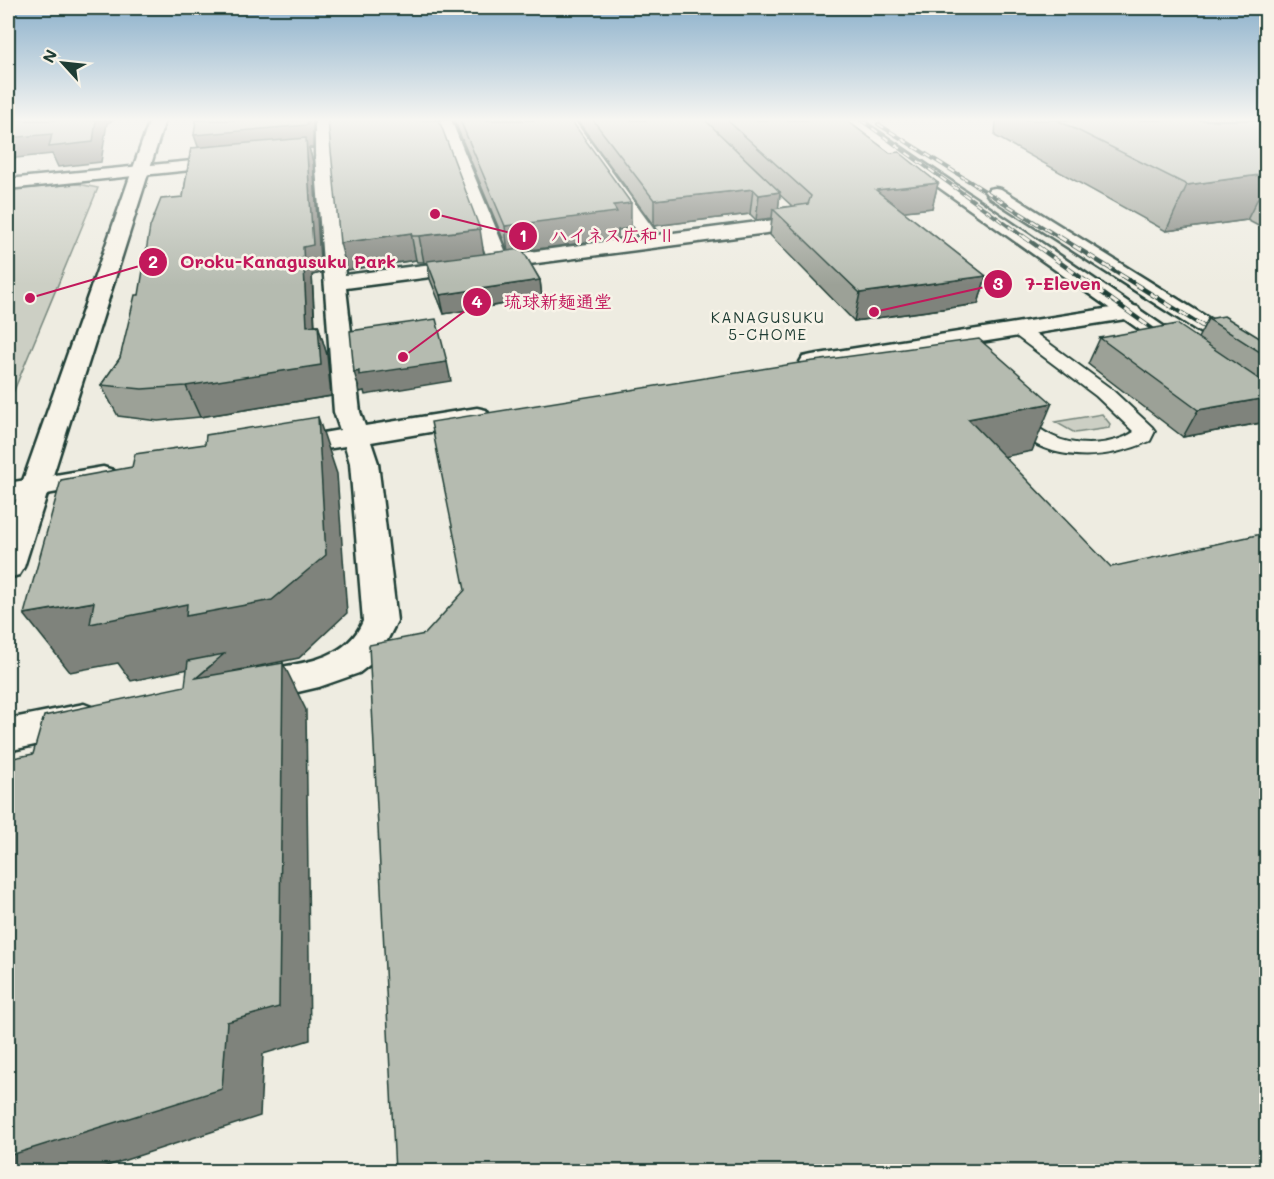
<svg xmlns="http://www.w3.org/2000/svg" width="1274" height="1179" font-family="Mali,'Klee One',sans-serif">
<rect width="100%" height="100%" fill="#eeece1"/>
<filter id="ink" filterUnits="userSpaceOnUse"><feTurbulence type="fractalNoise" baseFrequency=".0167" numOctaves="2"/><feDisplacementMap in="SourceGraphic" scale="12" xChannelSelector="R" yChannelSelector="G"/><feConvolveMatrix kernelMatrix="1 2 1 2 8 2 1 2 1" color-interpolation-filters="sRGB"/></filter>
<g filter="url(#ink)">
<g fill="#cccfc4" stroke="#76867c" stroke-width="1.5">
<path d="M78,184l20,4 -90,217v-215z"/>
<path d="M1102,414l8,10 -1,4 -34,5 -20,-11z"/>
</g>
<g fill="none" stroke-linecap="round" stroke-linejoin="round">
<defs>
<path id="service" d="M1018,324l6,1 86,63 42,39 3,4 -5,10c-50,22 -114,23 -148,-27l3,-4h14c10,10 20,20 33,26 23,12 61,10 82,-4l-38,-36 -84,-63 -3,-4 3,-4z"/>
<g id="minor">
<path d="M315,120h14l16,155 142,-18 -51,-137h15l56,135 133,-18 -81,-117h15l84,115 139,-18 7,2 2,4 -2,4 -7,2 -451,59 14,124 5,14 112,-18 9,2 4,6 -4,6 -9,2 -106,18 7,21 19,158 -19,37 -19,15 -40,14 -30,7 -43,8 -13,-5 -5,-10 5,-10c43,-15 109,-6 130,-56l-13,-158 -5,-17 -63,10 -10,-2 -4,-6 4,-6 68,-12 -6,-18 -19,-258z"/>
<path d="M233,157l8,5 -2,3 -231,24v-10z"/>
<path d="M1130,305l8,2 3,5 -3,5 -326,52 -9,-2 -3,-5 3,-5 9,-2z"/>
<path d="M103,467l10,3 4,6 -4,6 -105,19v-18z"/>
<path d="M84,704l13,5 6,11 -6,11 -89,20v-32z"/>
</g>
<path id="tertiary" d="M150,120h15l-141,447 -5,8 -11,3v-55z"/>
<g id="secondary">
<path d="M844,120h17l405,276v19l-9,-2z"/>
<path d="M995,188l6,1 265,165v17l-9,-2 -268,-172 -3,-4 3,-4z"/>
</g>
</defs>
<use href="#service" stroke="#1f3d34" stroke-width="4"/>
<use href="#minor" stroke="#1f3d34" stroke-width="5"/>
<use href="#tertiary" stroke="#1f3d34" stroke-width="5"/>
<use href="#secondary" stroke="#1f3d34" stroke-width="5"/>
<use href="#service" fill="#f7f3e8" fill-rule="evenodd"/>
<use href="#minor" fill="#f7f3e8" fill-rule="evenodd"/>
<use href="#tertiary" fill="#f7f3e8" fill-rule="evenodd"/>
<use href="#secondary" fill="#f7f3e8" fill-rule="evenodd"/>
<defs>
<g id="rail-far1">
<path d="M861,120l164,118"/>
<path d="M878,124l182,114"/>
</g>
<g id="rail">
<path d="M1023,236l142,102"/>
<path d="M1058,236l159,99"/>
</g>
</defs>
<use href="#rail-far1" stroke="#1f3d34" stroke-width="4"/>
<use href="#rail" stroke="#1f3d34" stroke-width="4.5"/>
<use href="#rail-far1" stroke="#f7f3e8" stroke-width="2" stroke-dasharray="7" stroke-linecap="butt"/>
<use href="#rail" stroke="#f7f3e8" stroke-width="3" stroke-dasharray="9" stroke-linecap="butt"/>
</g>
<g fill="#9ca197" stroke="#1f3d34" stroke-width="1.5" fill-rule="evenodd">
<path d="M328,120l156,134 24,-3 -54,-131h117l60,108 -13,2v8l-95,13 17,29 2,18 -98,16 -14,-35 -3,-17h-10l-1,-2 -69,10z"/>
<path d="M577,120h269l44,33 48,30 -6,25 -29,3 83,65 -8,28 -124,17 -84,-86 2,-17 -16,2 -6,-6 -96,12zM780,195l12,11 -14,2z"/>
<path d="M996,120h270v110l-19,-10 -81,11 -171,-95z"/>
<path d="M191,148h122h-4l4,14 8,111 -9,2 3,50h3l9,30 4,41 -131,21 -42,4 -40,-5 -17,-31 19,-27 19,-63 44,-98z"/>
<path d="M1208,319l58,23v80l-83,15 -95,-73 12,-26h98z"/>
</g>
<g fill="#7f837b" stroke="#1f3d34" stroke-width="1.5">
<path d="M96,120h18l-7,3 -6,39 -43,5 -6,-13 -44,5v-21z"/>
<path d="M307,120h6v28h-4l4,14 8,111 -9,2 4,81 -114,-198 -8,-23z"/>
<path d="M1266,174v8l-19,38 -81,11 21,-46z"/>
<path d="M938,183l-6,25 -61,7 5,-25z"/>
<path d="M753,189l-3,25 -96,12v-26z"/>
<path d="M780,192l-2,21 -5,-4 -1,9 -16,2 3,-25z"/>
<path d="M631,203v25l-13,2v8l-110,15 -3,-27 108,-21z"/>
<path d="M480,229l4,26 -60,8 -5,-27z"/>
<path d="M411,233l5,27 -69,10 -7,-27z"/>
<path d="M986,276l-8,28 -124,17 6,-28z"/>
<path d="M540,280l2,18 -98,16 -4,-19z"/>
<path d="M318,325l9,30 4,41 -131,21 -14,-31z"/>
<path d="M447,362l4,19 -86,14 -1,-4 -4,1 -6,-20z"/>
<path d="M1266,398v24l-83,15 15,-27z"/>
<path d="M1052,403l-20,48 -80,16 16,-48z"/>
<path d="M318,417l19,57 10,139 -48,45 -65,13 17,30 -55,-23 17,-14 -82,17 -13,-18 -48,9 -46,-58 70,-12z"/>
<path d="M283,663l23,47 4,330 -47,14 -3,62 -171,56h-81v-16l219,-134z"/>
</g>
<g fill="#b5bbb0" stroke="#1f3d34" stroke-width="1.5">
<path d="M8,120h88l-3,22 -44,5 3,-13 -44,4z"/>
<path d="M196,120h111v5l-113,10z"/>
<path d="M328,120h111l41,109 -61,7h-7l-1,-3 -71,10z"/>
<path d="M460,120h111l60,83 -18,2 4,7 -112,14z"/>
<path d="M593,120h112l75,72 -21,3 -6,-6 -99,11z"/>
<path d="M727,120h119l44,33 9,-1 39,31 -62,7 110,86 -126,17 -87,-84 35,-5 3,-8z"/>
<path d="M1057,120h209v54l-79,11z"/>
<path d="M306,138l7,107 -10,2 4,79 11,-1 3,40 -135,21 -44,3 -41,-4 19,-27 15,-63h4l11,-68 11,-28 22,-2 8,-49z"/>
<path d="M522,249l18,31 -100,15 -13,-34z"/>
<path d="M1224,316l42,26v14l-58,-37z"/>
<path d="M436,319l11,43 -88,13v-4l-5,1 -4,-41z"/>
<path d="M1177,324l89,60v14l-68,12 -98,-72z"/>
<path d="M979,339l73,64 -84,16 143,148 155,-34v639h-871l-26,-527 56,-11 40,-44 -34,-168 368,-59z"/>
<path d="M318,417l8,138 -54,45 -86,16 1,-12 -97,20 4,-22 -70,12 37,-134 71,-13 3,-13 70,-10 1,-9z"/>
<path d="M224,654l-28,24 87,-15 -4,344 -52,15 -5,67 -214,67v-397l25,-5 11,-38 141,-30 3,-25z"/>
</g>
</g>
<linearGradient id="sky" x2="0" y2="1"><stop stop-color="#8bb0cb"/><stop offset="0.42" stop-color="#f7f6f2"/><stop offset="1" stop-color="#f7f6f2" stop-opacity="0"/></linearGradient>
<rect width="1274" height="285" fill="url(#sky)"/>
<g text-anchor="middle" dominant-baseline="central" stroke-width="5" stroke-linejoin="round" paint-order="stroke">
<g font-size="15" letter-spacing="1.5" fill="#1f3d34" stroke="#f7f3e8">
<text x="768" y="317">KANAGUSUKU<tspan x="768" dy="17">5-CHOME</tspan></text>
</g>
</g>
<path fill="none" stroke="#c2185b" stroke-width="2" d="M435 214L523 236M30 298L153 262M874 312L998 284M403 357L477 302"/>
<g fill="#c2185b" stroke="#f7f3e8" stroke-width="2">
<circle cx="435" cy="214" r="6"/>
<circle cx="30" cy="298" r="6"/>
<circle cx="874" cy="312" r="6"/>
<circle cx="403" cy="357" r="6"/>
<circle cx="523" cy="236" r="15"/>
<circle cx="153" cy="262" r="15"/>
<circle cx="998" cy="284" r="15"/>
<circle cx="477" cy="302" r="15"/>
</g>
<g font-size="18" text-anchor="middle" font-weight="bold" fill="#fff">
<text x="523" y="242">1</text>
<text x="153" y="268">2</text>
<text x="998" y="290">3</text>
<text x="477" y="308">4</text>
</g>
<g font-size="18" text-anchor="middle" font-weight="bold" fill="#c2185b" stroke="#f7f3e8" stroke-width="5" stroke-linejoin="round" paint-order="stroke">
<text x="613" y="242">ハイネス広和Ⅱ</text>
<text x="288" y="268">Oroku-Kanagusuku Park</text>
<text x="1063" y="290">7-Eleven</text>
<text x="558" y="308">琉球新麺通堂</text>
</g>
<rect width="1274" height="1179" fill="none" stroke="#f7f3e8" stroke-width="30"/>
<rect x="15" y="15" width="1244" height="1149" fill="none" stroke="#1f3d34" stroke-width="2" filter="url(#ink)"/>
<g transform="translate(63 63) rotate(297)" stroke="#f7f3e8" stroke-width="4.5" paint-order="stroke">
<path d="M0-4.5L10 22L0 15L-10 22Z" fill="#1f3d34"/>
<text y="-9" font-size="16" font-weight="bold" text-anchor="middle" fill="#1f3d34">N</text>
</g>
</svg>
